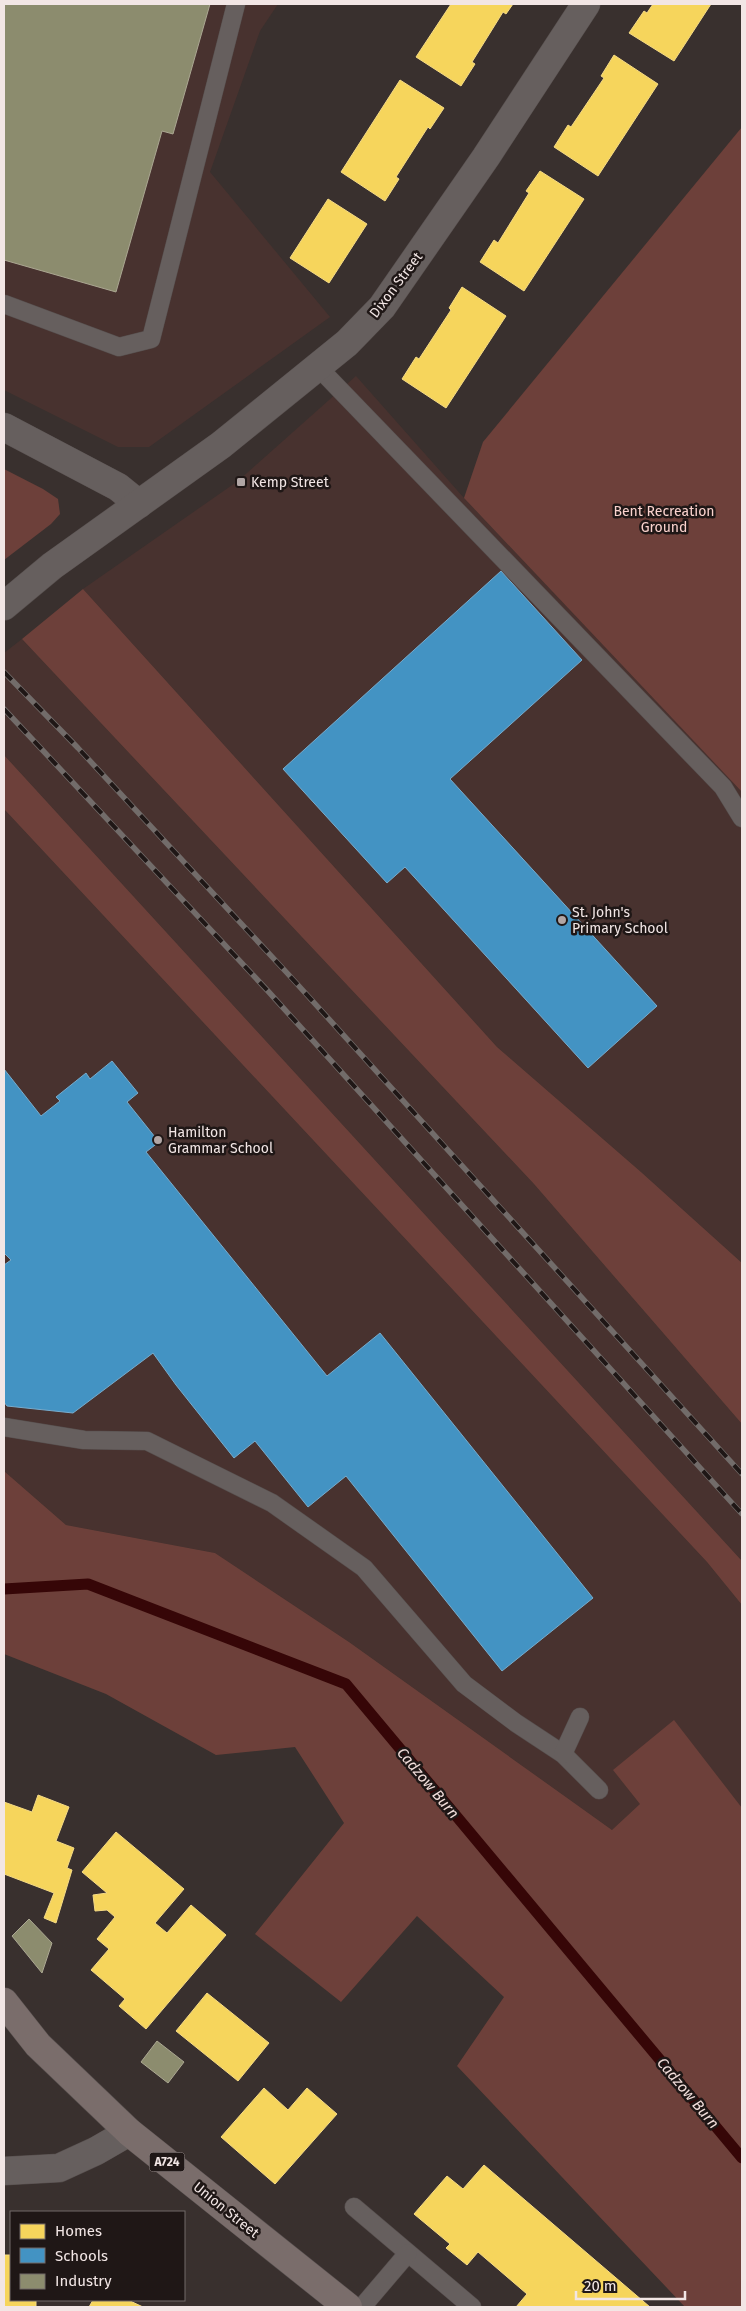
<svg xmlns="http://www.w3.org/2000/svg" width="746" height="2311" font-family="'Fira Sans',sans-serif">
<rect width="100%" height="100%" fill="#39302e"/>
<g fill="#48322f">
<path d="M4,4h274l-18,27 -50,141 120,145 -181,130h-31l-114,-57z"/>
<path d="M356,376l108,122 278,294v471l-101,-91 -144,-125 -414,-458 155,-108z"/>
<path d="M22,639l512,545 208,240v137l-738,-806v-102z"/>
<path d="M4,809l703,753 35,43v353l-130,-128 -263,-188 -134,-89 -149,-28 -62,-54z"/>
</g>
<g fill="#6d403a">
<path d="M742,127v665l-278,-294 19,-56z"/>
<path d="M4,469l39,20 15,10 2,15 -9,10 -47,36z"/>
<path d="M83,589l414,458 144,125 101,91v161l-208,-240 -512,-545z"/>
<path d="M4,755l738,806v44l-35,-43 -703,-753z"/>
<path d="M4,1471l62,54 149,28 134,89 263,188 28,-26 -27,-34 61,-50 68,88v499h-57l-228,-241 47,-69 -87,-81 -76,86 -86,-68 89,-111 -49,-76 -79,8 -110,-61 -102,-40z"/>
</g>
<g fill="#f6d55c" stroke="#f5da85">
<path d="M451,4h62l-7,10 -3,-2 -31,50 3,2 -14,22 -45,-29z"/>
<path d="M653,4h58l-37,57 -45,-28 15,-22 3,2z"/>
<path d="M614,55l44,29 -60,92 -44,-29 14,-22 3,2 33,-49 -3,-2z"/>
<path d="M400,80l44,28 -14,21 -2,-2 -32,50 3,2 -14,22 -44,-29z"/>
<path d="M540,171l44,28 -60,92 -44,-29 14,-22 4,3 31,-50 -3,-2z"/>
<path d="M328,199l39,25 -38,59 -39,-25z"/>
<path d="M462,287l44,29 -60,92 -44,-29 14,-22 3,2 32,-49 -2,-2z"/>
<path d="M38,1795l31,12 -13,34 18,7 -7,20 5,2 -16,53 -12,-5 10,-25 -50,-19v-72l28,10z"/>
<path d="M116,1832l68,57 -29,34 12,10 24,-28 35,30 -80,94 -27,-23 6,-7 -34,-29 18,-21 -12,-10 18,-22 -8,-7 -12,1 -2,-16 14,-2 -25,-21z"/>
<path d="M207,1993l62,50 -31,38 -62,-50z"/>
<path d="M264,2088l24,22 19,-22 30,26 -62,70 -54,-47z"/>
<path d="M484,2165l166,142h-134l11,-13 -49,-42 -11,13 -21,-17 4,-4 -36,-30 33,-38 16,13z"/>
<path d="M4,2255h7v45h25v7h-32z"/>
<path d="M93,2300h35l15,7h-54z"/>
</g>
<g fill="#4393c3" stroke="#78accd">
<path d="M501,571l81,89 -132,119 207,227 -69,62 -183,-201 -18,16 -104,-114z"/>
<path d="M112,1061l26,32 -11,9 32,40 -13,10 181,224 53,-43 213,265 -91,73 -156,-195 -38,31 -53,-66 -21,17 -58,-73 -23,-32 -80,60 -66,-7 -3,-4v-137l7,-5 -7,-7v-184l37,47 19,-15 -4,-4 30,-24 4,6z"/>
</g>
<g fill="#8c8c6e" stroke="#aba792">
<path d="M4,4h206l-37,130 -11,-3 -46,161 -112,-32z"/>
<path d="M29,1919l23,24 -10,30 -30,-37z"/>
<path d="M157,2041l27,21 -16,21 -27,-21z"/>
</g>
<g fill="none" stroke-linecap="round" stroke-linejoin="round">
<path stroke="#360607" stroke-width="11" d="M4,1589l84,-5 258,100 396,474"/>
<defs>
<g id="service">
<path d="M4,304l115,43 32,-8 85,-335"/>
<path d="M317,366l406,421 19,31"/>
<path d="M4,1427l80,13 63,1 125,62 92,65 100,116 52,39 47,31 36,36"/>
<path d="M563,1754l17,-37"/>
<path d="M354,2207l118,100"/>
<path d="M362,2307l46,-54"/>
</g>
<path id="minor" d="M4,2171l55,-3 37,-17 33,-19"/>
<g id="tertiary">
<path d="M4,427l114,60 21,17"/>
<path d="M4,606l48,-40 169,-121 126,-102 35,-36 104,-150 100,-153"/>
</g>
<path id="primary" d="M4,2002l34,43 91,87 219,175"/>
</defs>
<use href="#service" stroke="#564e4d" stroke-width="19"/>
<use href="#minor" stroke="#564e4d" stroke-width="29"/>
<use href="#tertiary" stroke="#564e4d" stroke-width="29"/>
<use href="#primary" stroke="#564e4d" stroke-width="29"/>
<use href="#service" stroke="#665f5e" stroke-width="18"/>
<use href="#minor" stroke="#665f5e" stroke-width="28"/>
<use href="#tertiary" stroke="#665f5e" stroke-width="28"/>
<use href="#primary" stroke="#7a6d6b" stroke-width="28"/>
<defs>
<g id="rail">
<path d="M4,672l74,76 210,226 454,500"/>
<path d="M4,709l263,281 475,524"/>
</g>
</defs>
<use href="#rail" stroke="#726c6a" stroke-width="5.5"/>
<use href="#rail" stroke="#1f1716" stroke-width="4" stroke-dasharray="11" stroke-linecap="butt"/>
</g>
<g fill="#b1a6a5" stroke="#1f1716" stroke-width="2">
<rect x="236" y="477" width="10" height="10" rx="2.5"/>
<circle cx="562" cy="920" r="5"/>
<circle cx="158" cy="1140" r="5"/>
</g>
<g text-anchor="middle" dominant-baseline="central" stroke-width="5" stroke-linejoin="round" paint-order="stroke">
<rect fill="#1f1716" stroke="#b3a8a7" stroke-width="1" x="149.5" y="2152.5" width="35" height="19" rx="4"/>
<g font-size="12" font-weight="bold" fill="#f2e6e5">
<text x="167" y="2162">A724</text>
</g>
<g font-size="14" fill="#f2e6e5" stroke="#1f1716">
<text transform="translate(396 285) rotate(-53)">Dixon Street</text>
<text transform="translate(226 2210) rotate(39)">Union Street</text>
</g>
<g font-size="14" fill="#f2e6e5" stroke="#1f1716" text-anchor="start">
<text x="251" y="482">Kemp Street</text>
<text x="572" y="912">St. John's<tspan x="572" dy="16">Primary School</tspan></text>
<text x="168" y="1132">Hamilton<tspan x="168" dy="16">Grammar School</tspan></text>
</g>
<g font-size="14" fill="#fbd3ce" stroke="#1f1716">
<text x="664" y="511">Bent Recreation<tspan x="664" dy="16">Ground</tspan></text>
</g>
<g font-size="15" font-style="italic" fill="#f3dfdc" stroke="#1f1716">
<text transform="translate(428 1783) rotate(50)">Cadzow Burn</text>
<text transform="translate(688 2093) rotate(50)">Cadzow Burn</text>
</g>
</g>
<rect width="746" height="2311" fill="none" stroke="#f2e6e5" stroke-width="10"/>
<rect x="10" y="2211" width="175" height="90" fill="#1f1716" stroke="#736a69"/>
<rect x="20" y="2224" width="25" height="15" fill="#f6d55c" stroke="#736a69"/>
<text x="55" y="2236" font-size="15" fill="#f2e6e5">Homes</text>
<rect x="20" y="2248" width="25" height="15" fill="#4393c3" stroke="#736a69"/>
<text x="55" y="2261" font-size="15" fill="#f2e6e5">Schools</text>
<rect x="20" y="2274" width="25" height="15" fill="#8c8c6e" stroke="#736a69"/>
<text x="55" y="2286" font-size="15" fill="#f2e6e5">Industry</text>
<path d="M576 2291v8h109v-8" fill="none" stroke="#f2e6e5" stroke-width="2.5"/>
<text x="584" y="2291" font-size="15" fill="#f2e6e5" stroke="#1f1716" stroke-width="4" paint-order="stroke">20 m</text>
</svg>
